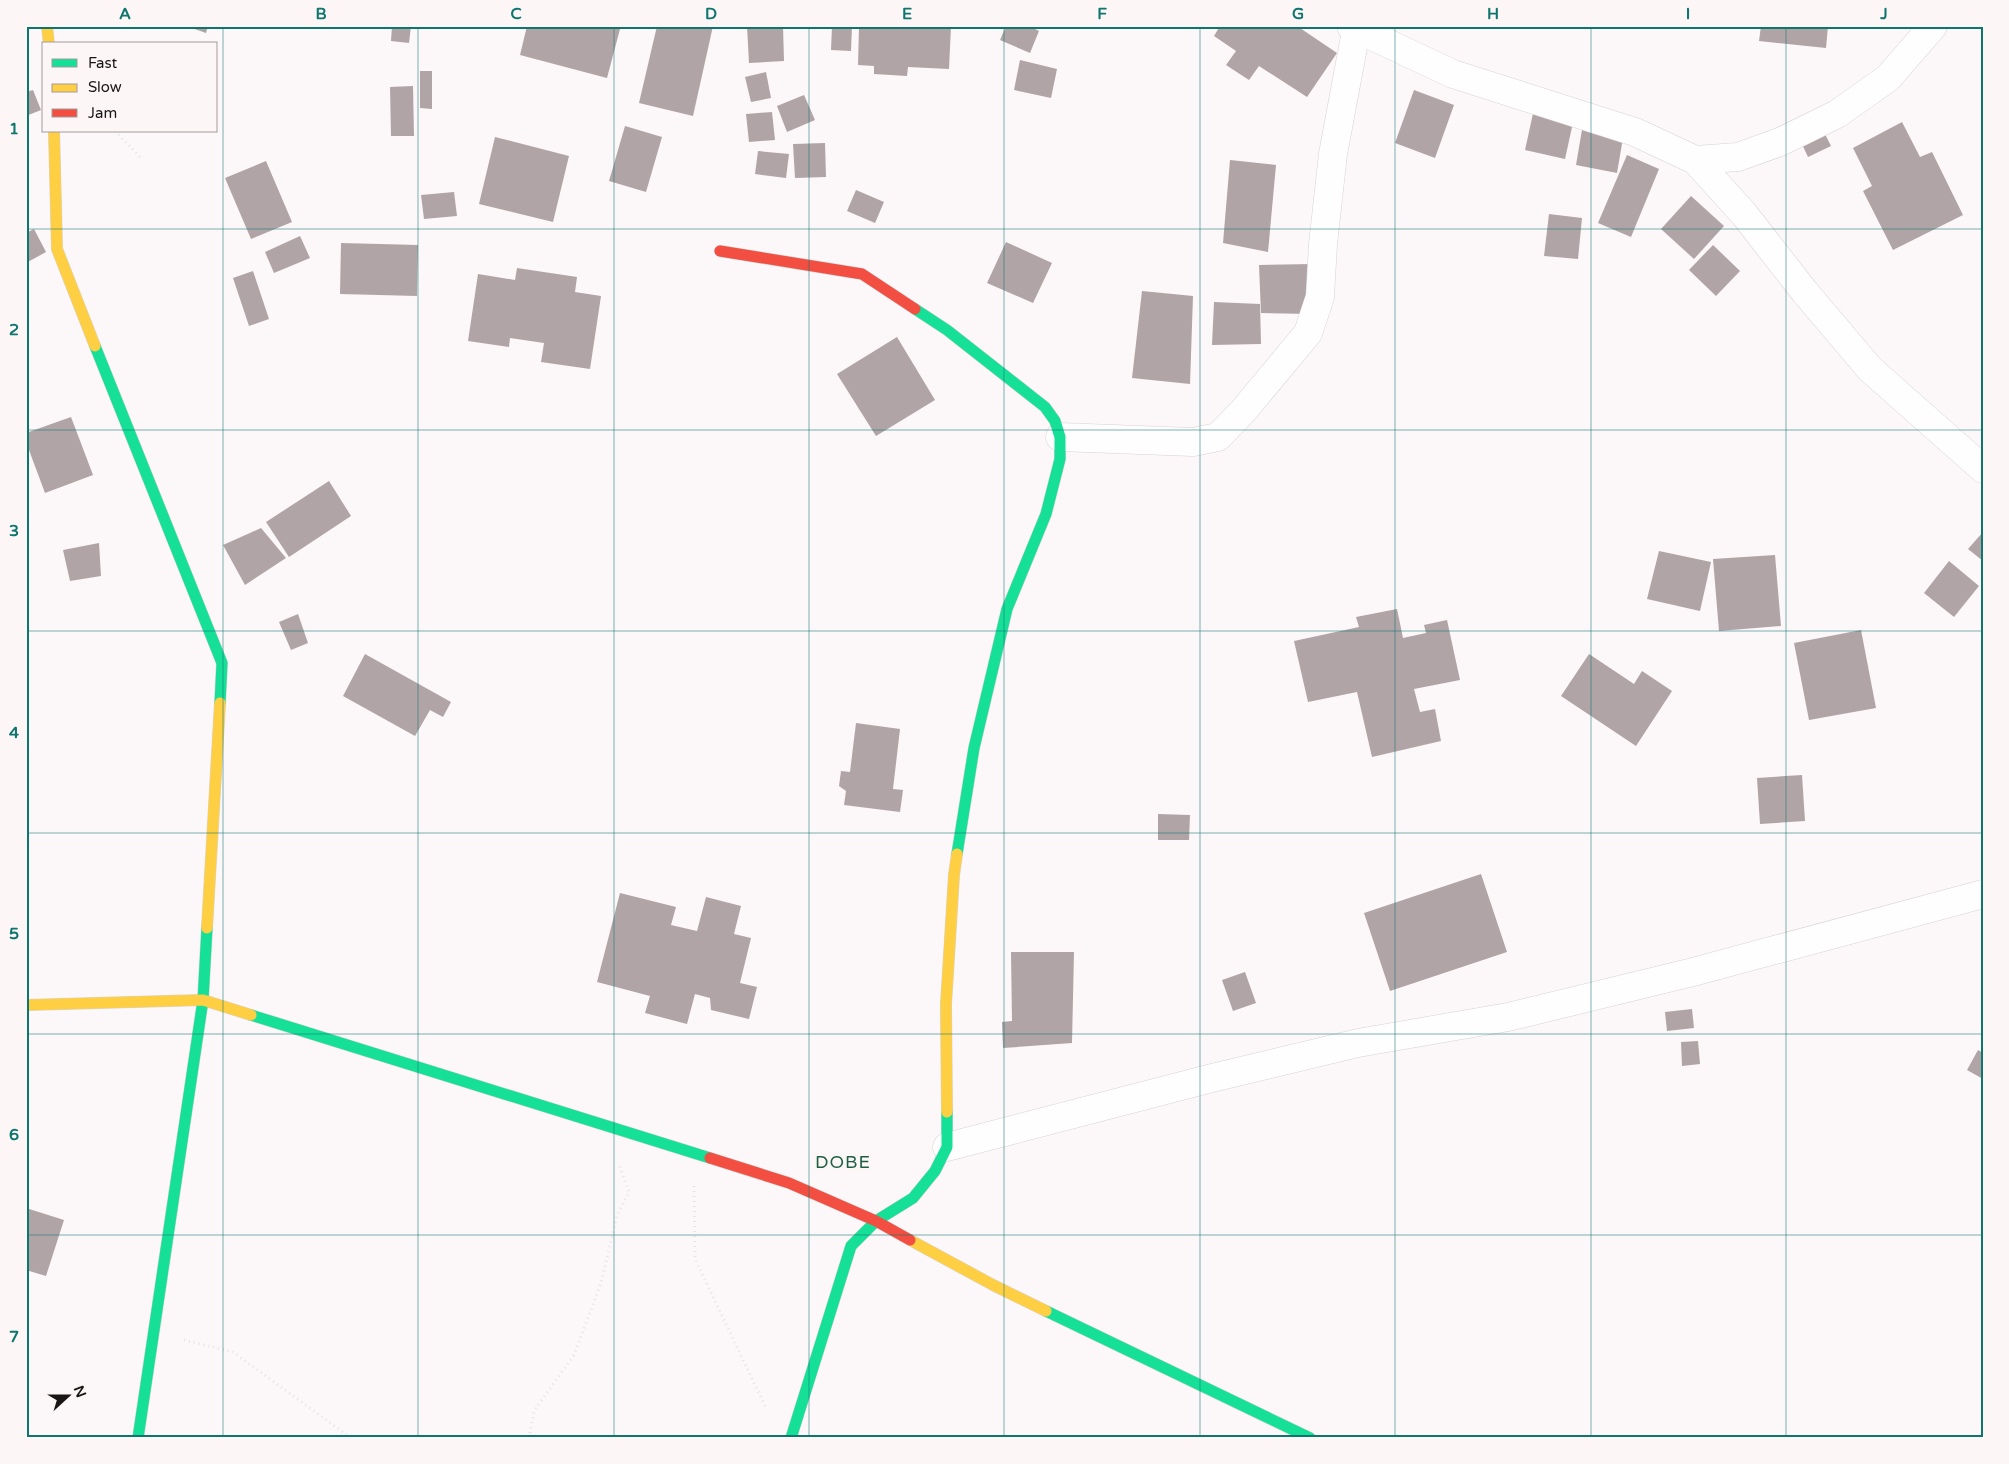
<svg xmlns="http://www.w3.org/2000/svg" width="2009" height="1464" font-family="'Varela Round',sans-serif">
<rect width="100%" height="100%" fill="#fcf7f8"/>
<g fill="#b0a4a6">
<path d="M186,26h22l-2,7z"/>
<path d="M392,26h19l-2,17 -18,-2z"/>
<path d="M527,26h81l12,3 -13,49 -87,-23z"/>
<path d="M657,26h56l-20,90 -54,-13z"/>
<path d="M747,26h36l1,35 -35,2z"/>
<path d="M832,26h20l-1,25 -20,-1z"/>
<path d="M859,26h92l-2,43 -41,-2 -1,9 -33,-2v-8l-16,-1z"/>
<path d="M1006,26h23l10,5 -9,22 -30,-13z"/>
<path d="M1220,26h77l40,27 -30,44 -48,-31 -10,14 -23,-15 10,-14 -22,-15z"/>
<path d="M1761,26h67l-2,22 -67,-7z"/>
<path d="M1020,60l37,9 -6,29 -37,-8z"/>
<path d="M420,71h12v38l-12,-1z"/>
<path d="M766,72l5,26 -20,4 -6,-25z"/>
<path d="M413,86l1,50h-23l-1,-49z"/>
<path d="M33,90l8,20 -15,6v-24z"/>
<path d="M1414,90l40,15 -19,53 -40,-15z"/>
<path d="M804,95l11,25 -28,12 -10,-26z"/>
<path d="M1534,109l40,9 -9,41 -40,-9z"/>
<path d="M772,112l3,28 -26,2 -3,-28z"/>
<path d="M1902,122l18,35 12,-5 31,63 -70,35 -30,-59 9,-5 -19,-38z"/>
<path d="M1583,124l41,8 -7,41 -41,-8z"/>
<path d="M625,126l37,11 -16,55 -37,-11z"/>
<path d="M1824,132l7,14 -23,11 -7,-15z"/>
<path d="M495,137l74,19 -16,66 -74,-18z"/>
<path d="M825,143l1,34 -31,1 -2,-34z"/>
<path d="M758,151l31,3 -3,24 -31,-4z"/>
<path d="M1627,155l32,14 -28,68 -33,-14z"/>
<path d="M1230,160l46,5 -8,87 -45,-9z"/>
<path d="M266,161l26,61 -41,17 -26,-61z"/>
<path d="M856,190l28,12 -9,21 -28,-12z"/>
<path d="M454,192l3,24 -33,3 -3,-24z"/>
<path d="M1691,196l33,30 -30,33 -33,-30z"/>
<path d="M1549,214l33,4 -4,41 -34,-3z"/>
<path d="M34,229l12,23 -20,11v-30z"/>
<path d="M300,236l10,22 -36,15 -9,-21z"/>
<path d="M1006,242l46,21 -19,40 -46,-20z"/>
<path d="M341,243l77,2 -1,51 -77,-2z"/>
<path d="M1713,245l27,26 -24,25 -27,-26z"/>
<path d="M1313,264l-3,50 -49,-1 -2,-48z"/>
<path d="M517,268l60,9 -2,15 26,4 -11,73 -49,-7 3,-19 -34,-5 -1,9 -41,-6 10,-67 37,6z"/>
<path d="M253,271l16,48 -20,7 -16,-48z"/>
<path d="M1142,291l51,5 -3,88 -58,-6z"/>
<path d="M1214,302l46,2 1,40 -49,1z"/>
<path d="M897,337l38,63 -59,36 -39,-62z"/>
<path d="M71,417l22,58 -48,18 -19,-51v-9z"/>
<path d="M329,481l22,35 -62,41 -23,-35z"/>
<path d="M261,528l25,30 -41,27 -22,-40z"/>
<path d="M1983,532v29l-15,-12z"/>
<path d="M99,543l2,33 -31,5 -7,-31z"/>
<path d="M1659,551l52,11 -11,49 -53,-12z"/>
<path d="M1775,555l6,71 -62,5 -6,-72z"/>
<path d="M1949,561l30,25 -25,31 -30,-24z"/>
<path d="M1397,609l6,29 23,-5 -2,-8 23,-5 13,60 -46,9 6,23 15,-3 6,32 -69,16 -15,-65 -49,10 -14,-61 65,-14 -3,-10z"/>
<path d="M298,614l10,29 -17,7 -12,-28z"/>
<path d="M1861,630l15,78 -67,12 -15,-77z"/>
<path d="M365,654l86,48 -8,15 -13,-7 -15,26 -72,-40z"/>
<path d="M1589,654l45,30 8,-13 30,20 -36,55 -75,-50z"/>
<path d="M856,723l44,6 -7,60 10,1 -3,22 -56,-7 2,-14 -7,-5 2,-15 9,1z"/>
<path d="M1802,775l3,46 -45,3 -3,-46z"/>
<path d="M1158,814l32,1 -1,25h-31z"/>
<path d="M1481,874l26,78 -117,39 -26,-78z"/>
<path d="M620,893l56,14 -5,18 26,6 9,-34 35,9 -7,28 17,4 -11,45 17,4 -8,32 -38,-9 -1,-12 -15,-4 -8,30 -42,-11 5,-17 -53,-14z"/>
<path d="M1011,952h63l-2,91 -69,5 -1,-26 10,-1z"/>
<path d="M1245,972l11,31 -23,8 -11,-31z"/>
<path d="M1692,1009l2,19 -27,3 -2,-19z"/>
<path d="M1698,1041l2,23 -18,2 -1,-24z"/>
<path d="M1978,1050l5,3v26l-16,-9z"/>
<path d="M26,1208l38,12 -18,56 -20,-6z"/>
</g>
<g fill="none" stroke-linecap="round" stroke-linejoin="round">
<defs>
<g id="street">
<path d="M1351,26l102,48 182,58 60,28 43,-3 42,-15 57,-28 51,-36 45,-52"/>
<path d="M1695,160l49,54 60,77 66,78 113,100"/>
<path d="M1060,437l133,5 25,-5 26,-27 64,-77 12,-36 3,-53 10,-90 24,-128"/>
<path d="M947,1147l265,-69 146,-35 150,-26 185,-45 290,-78"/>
</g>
<g id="fast">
<path d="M915,309l32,21 98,77 10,14 5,16v22l-14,55 -39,95 -33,139 -17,106"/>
<path d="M95,346l127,317 -2,40"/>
<path d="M251,1015l459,143"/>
<path d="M1046,1311l264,127"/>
<path d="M138,1438l65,-438 4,-72"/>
<path d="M791,1438l60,-192 25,-25 37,-23 22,-27 12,-24v-35"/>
</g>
<g id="slow">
<path d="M47,26l2,18"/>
<path d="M54,131l3,118 38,97"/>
<path d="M207,928l13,-225"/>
<path d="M26,1005l177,-5 48,15"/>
<path d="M947,1112l-1,-108 8,-129 3,-21"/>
<path d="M910,1240l83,45 53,26"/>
</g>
<g id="jam">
<path d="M720,251l142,23 53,35"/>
<path d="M710,1158l79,25 87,38 34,19"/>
</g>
</defs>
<use href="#street" stroke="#d7d3d3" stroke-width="29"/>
<use href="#fast" stroke="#d7d3d3" stroke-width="12"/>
<use href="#slow" stroke="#d7d3d3" stroke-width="12"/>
<use href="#jam" stroke="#d7d3d3" stroke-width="12"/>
<g stroke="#e5e4e4" stroke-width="3" stroke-dasharray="1 4" stroke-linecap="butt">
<path d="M115,131l26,27"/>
<path d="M694,1186l1,73 71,149"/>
<path d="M184,1340l49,12 118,86"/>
<path d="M529,1438l5,-27 40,-56 27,-72 16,-68 12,-23 -10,-28"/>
</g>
<use href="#street" stroke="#fffefe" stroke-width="28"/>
<use href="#fast" stroke="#16e098" stroke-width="11"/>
<use href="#slow" stroke="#ffcf43" stroke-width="11"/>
<use href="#jam" stroke="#f24e42" stroke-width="11"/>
</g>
<path fill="none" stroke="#0f766e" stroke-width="1" stroke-opacity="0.55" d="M223,26v1412M418,26v1412M614,26v1412M809,26v1412M1004,26v1412M1200,26v1412M1395,26v1412M1591,26v1412M1786,26v1412M26,229h1957M26,430h1957M26,631h1957M26,833h1957M26,1034h1957M26,1235h1957"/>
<g text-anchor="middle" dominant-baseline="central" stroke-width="5" stroke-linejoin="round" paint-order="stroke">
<g font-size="18" letter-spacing="1" fill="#1b5f45" stroke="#fdf6f7">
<text x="843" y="1162">DOBE</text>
</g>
</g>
<rect width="2009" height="1464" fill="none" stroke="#fdf6f7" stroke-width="55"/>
<rect x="42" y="42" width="175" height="90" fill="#fdf6f7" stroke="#a19c9d"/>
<rect x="52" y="59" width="25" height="8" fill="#16e098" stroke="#a19c9d"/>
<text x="88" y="68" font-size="15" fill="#181515">Fast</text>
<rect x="52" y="84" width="25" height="8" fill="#ffcf43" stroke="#a19c9d"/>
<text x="88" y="92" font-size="15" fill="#181515">Slow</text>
<rect x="52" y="109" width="25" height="8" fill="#f24e42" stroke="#a19c9d"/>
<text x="88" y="118" font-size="15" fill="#181515">Jam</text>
<g transform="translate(68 1396) rotate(69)" stroke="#fdf6f7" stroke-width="4" paint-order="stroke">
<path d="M0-4L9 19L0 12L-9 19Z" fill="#181515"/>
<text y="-8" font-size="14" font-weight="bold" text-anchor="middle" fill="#181515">N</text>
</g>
<rect x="28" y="28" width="1954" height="1408" fill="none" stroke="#0f766e" stroke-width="2"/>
<g font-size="16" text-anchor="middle" font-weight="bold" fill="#0f766e">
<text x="125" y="19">A</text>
<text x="321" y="19">B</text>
<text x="516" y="19">C</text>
<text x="711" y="19">D</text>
<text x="907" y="19">E</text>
<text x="1102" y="19">F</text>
<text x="1298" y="19">G</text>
<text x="1493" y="19">H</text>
<text x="1688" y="19">I</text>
<text x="1884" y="19">J</text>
<text x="14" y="134">1</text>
<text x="14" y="335">2</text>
<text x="14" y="536">3</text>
<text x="14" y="738">4</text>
<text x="14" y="939">5</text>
<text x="14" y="1140">6</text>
<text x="14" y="1342">7</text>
</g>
</svg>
